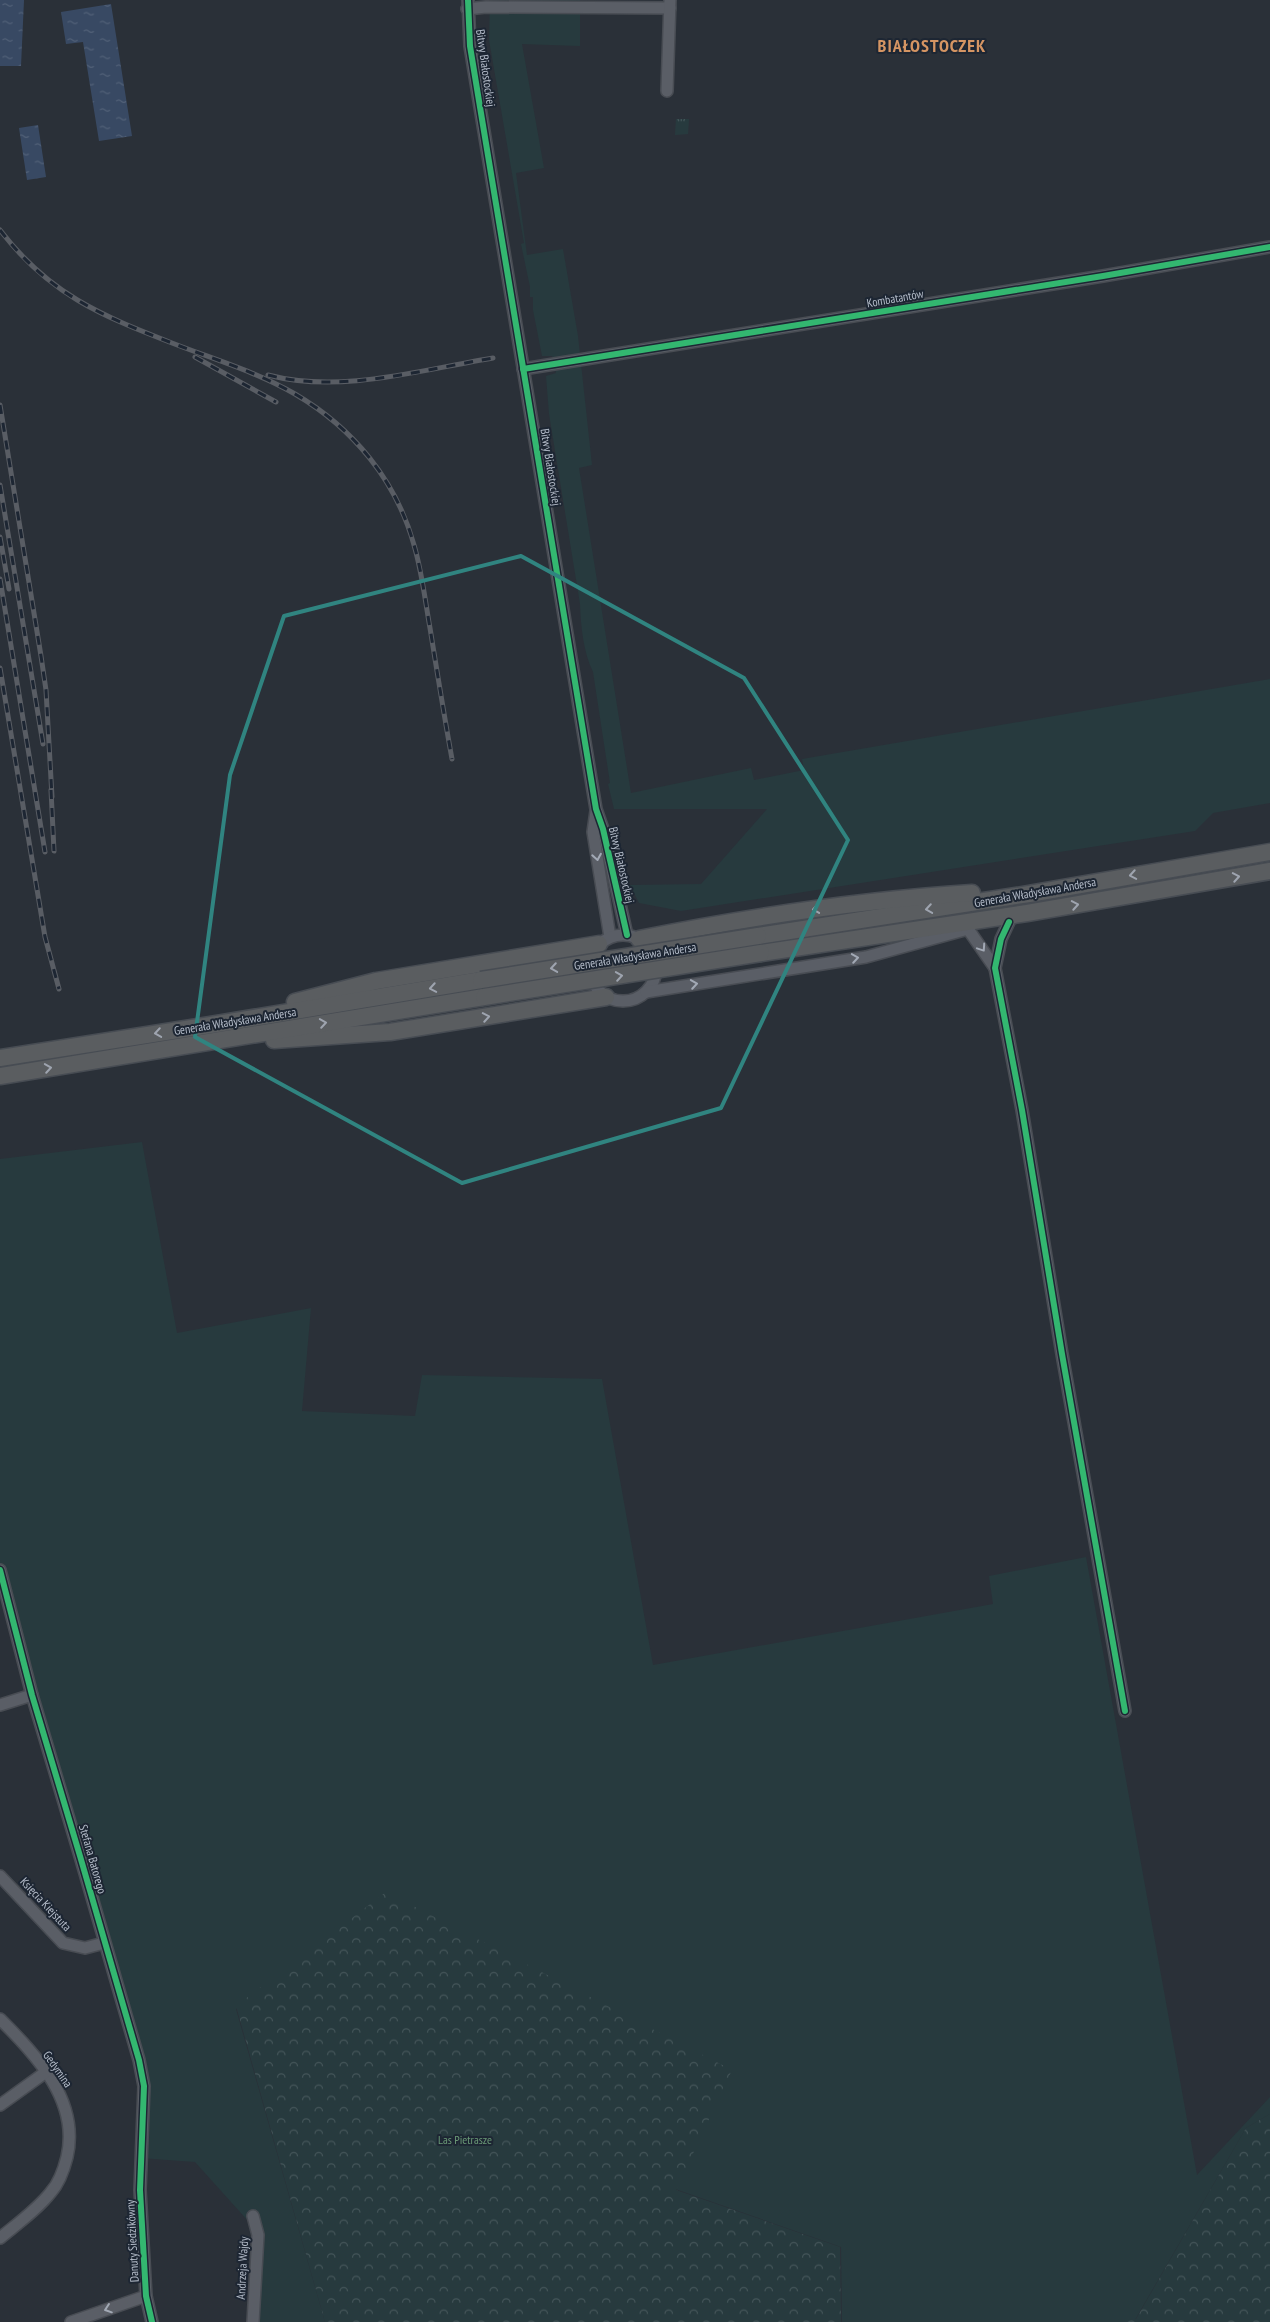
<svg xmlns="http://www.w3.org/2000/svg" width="1270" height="2322" font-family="'PT Sans Narrow',sans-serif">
<defs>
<pattern id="forest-crowns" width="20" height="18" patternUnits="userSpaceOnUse" patternTransform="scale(1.25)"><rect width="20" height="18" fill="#273a3e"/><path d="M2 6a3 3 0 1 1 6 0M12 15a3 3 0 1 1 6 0" fill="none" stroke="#445559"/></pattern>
<pattern id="park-tufts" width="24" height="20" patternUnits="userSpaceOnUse" patternTransform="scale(1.25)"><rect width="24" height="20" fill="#273a3e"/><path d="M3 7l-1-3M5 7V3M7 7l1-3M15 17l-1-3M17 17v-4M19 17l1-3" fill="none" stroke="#445559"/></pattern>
<pattern id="water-ripples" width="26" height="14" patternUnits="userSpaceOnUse" patternTransform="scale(1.25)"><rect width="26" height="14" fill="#384963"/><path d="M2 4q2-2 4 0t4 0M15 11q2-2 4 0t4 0" fill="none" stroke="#526178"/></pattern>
</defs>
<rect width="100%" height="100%" fill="#2a3038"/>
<g fill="#273a3e">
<path d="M490,0h90v46l-58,-2 22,124 -28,5 11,82 36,-6 15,87 14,129 -13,3 52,325 120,-25 3,12 50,-10 -2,-11 468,-80v124l-57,10 -18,18 -514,80 -42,-8 -9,-18 71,-1 66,-75h-153l-6,-25 2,-1 -17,-111c-10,-21 -12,-45 -13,-68l-31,-190 -3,-38 10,-3 -4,-17h-10l-9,-46v-13h-3v-10l-9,-43 3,-1 -35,-203z"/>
<path d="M142,1142l35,191 134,-25 -9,103 113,5 7,-41 180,4 51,286 340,-61 -4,-28 97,-19 111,618 73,-78v17l-24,14 -111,192 -9,2h-284l-1,-75 -166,-58 -289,-296 -150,116 89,313h-72l6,-89 -64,-71 -55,-4 4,-70 -144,-515v-414z"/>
</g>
<g fill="url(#forest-crowns)">
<path d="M386,1892l346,178 -56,120 164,57 1,75h-516l-89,-316z"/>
<path d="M1270,2114v208h-148l14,-3 110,-191z"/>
</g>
<path fill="url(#park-tufts)" d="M676,119h13l-1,15 -13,1z"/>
<g fill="url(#water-ripples)">
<path d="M0,0h24l-3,66h-21z"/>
<path d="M111,4l21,132 -33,5 -16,-99 -17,2 -5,-32z"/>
<path d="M38,125l8,52 -19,3 -8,-52z"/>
</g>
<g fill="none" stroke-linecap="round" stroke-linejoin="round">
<defs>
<g id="minor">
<path d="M468,0l2,46 9,55 117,708 7,20 24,106"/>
<path d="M467,9l19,-2 184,1"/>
<path d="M667,91l3,-91"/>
<path d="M523,369l580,-93 167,-29"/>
<path d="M596,811l-3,21 17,105"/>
<path d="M1009,922l-8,17 -6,29 27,142 40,244 63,357"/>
<circle cx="623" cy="968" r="33"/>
<path d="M646,992l220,-35 102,-28 27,39"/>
<path d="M0,1570l32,125 48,161 59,204 5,26 -4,104 6,106 6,26"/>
<path d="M0,1705l32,-10"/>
<path d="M0,1876l63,67 22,5 19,-5"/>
<path d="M0,2019c37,37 80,82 67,138 -3,12 -7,25 -16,35 -13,17 -34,32 -51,46"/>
<path d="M0,2105l46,-33"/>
<path d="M253,2216l5,19 -5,87"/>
<path d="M71,2322l75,-26"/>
</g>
<g id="highway">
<path d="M758,936l271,-42 241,-42"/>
<path d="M639,939c110,-22 221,-39 333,-46"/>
<path d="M761,953l266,-40 243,-42"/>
<path d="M295,1002l81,-21 223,-37"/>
<path d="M274,1040l116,-8 216,-35"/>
<path d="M0,1058l223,-35 258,-43"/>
<path d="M0,1076l484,-79"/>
</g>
</defs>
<use href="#minor" stroke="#484c53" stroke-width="14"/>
<use href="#highway" stroke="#474c53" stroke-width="19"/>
<use href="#minor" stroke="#5a5e66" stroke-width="11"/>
<use href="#highway" stroke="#5a5d60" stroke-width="16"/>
<defs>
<g id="rail">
<path d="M0,230c49,64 100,85 172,113 41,16 85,29 123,51 58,34 101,86 119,151 8,27 11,55 16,83 7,43 14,87 22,131"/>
<path d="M195,357l81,45"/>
<path d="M268,375c72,19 152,-5 225,-17"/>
<path d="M0,405l41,251 5,34 6,107"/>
<path d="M0,485l43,259"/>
<path d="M0,537l9,52"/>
<path d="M0,579l45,273"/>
<path d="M0,668l45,269 14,52"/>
<path d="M51,790l3,61"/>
</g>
</defs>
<use href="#rail" stroke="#595d64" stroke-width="5"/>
<use href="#rail" stroke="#1d2633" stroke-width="3" stroke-dasharray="9" stroke-linecap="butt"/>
<defs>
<g id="highway-bridge">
<path d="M481,980l277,-44"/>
<path d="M484,997l277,-44"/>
</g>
</defs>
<use href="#highway-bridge" stroke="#474c53" stroke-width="19" stroke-linecap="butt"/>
<use href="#highway-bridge" stroke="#5a5d60" stroke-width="16"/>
<defs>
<g id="cycleway">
<path d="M468,0l2,46 9,55 117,708 7,20 24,106"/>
<path d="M523,369l580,-93 167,-29"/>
<path d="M1009,922l-8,17 -6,29 27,142 40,244 63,357"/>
<path d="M0,1570l32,125 48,161 59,204 5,26 -4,104 6,106 6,26"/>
</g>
</defs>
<use href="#cycleway" stroke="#1d2633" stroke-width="9"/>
<use href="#cycleway" stroke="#33b770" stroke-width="6"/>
</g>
<defs><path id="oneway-chevron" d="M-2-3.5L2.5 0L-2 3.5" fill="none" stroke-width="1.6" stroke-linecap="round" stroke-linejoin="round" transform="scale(1.25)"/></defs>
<g stroke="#a2a9b5">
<use href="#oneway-chevron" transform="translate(597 857) rotate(80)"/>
<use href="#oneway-chevron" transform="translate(982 948) rotate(56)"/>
<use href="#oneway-chevron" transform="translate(855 958) rotate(-9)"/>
<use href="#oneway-chevron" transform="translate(694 984) rotate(-9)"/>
<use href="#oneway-chevron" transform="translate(108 2309) rotate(161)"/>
</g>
<g stroke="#9ea4af">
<use href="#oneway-chevron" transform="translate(1133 875) rotate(170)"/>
<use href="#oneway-chevron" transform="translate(1236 877) rotate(-10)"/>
<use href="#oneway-chevron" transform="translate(1075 905) rotate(-10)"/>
<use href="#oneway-chevron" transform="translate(816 909) rotate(172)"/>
<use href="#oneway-chevron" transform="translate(929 909) rotate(171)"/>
<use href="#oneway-chevron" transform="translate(554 968) rotate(171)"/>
<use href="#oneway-chevron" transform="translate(619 976) rotate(-9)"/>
<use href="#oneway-chevron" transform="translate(433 988) rotate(170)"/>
<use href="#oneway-chevron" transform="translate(486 1017) rotate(-10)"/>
<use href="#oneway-chevron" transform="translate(323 1023) rotate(-9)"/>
<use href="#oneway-chevron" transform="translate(158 1033) rotate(171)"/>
<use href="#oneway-chevron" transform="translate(48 1068) rotate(-9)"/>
</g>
<path fill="none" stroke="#308480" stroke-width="4" stroke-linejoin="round" d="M521,556l223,122 104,162 -127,268 -259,75 -267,-146 35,-262 54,-159z"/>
<g text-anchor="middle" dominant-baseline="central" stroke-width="4" stroke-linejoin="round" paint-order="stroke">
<g font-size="12" fill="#b4bcc9" stroke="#1d2633">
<text transform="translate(486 68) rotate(82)">Bitwy Białostockiej</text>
<text transform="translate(895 298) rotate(-10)">Kombatantów</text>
<text transform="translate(551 467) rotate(81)">Bitwy Białostockiej</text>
<text transform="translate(622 865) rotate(77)">Bitwy Białostockiej</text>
<text transform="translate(1035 892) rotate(-10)">Generała Władysława Andersa</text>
<text transform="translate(635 956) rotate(-9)">Generała Władysława Andersa</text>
<text transform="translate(235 1021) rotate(-9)">Generała Władysława Andersa</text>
<text transform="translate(93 1859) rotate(74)">Stefana Batorego</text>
<text transform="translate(46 1904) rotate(47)">Księcia Kiejstuta</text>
<text transform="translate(58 2069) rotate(55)">Gedymina</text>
<text transform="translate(132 2241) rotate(-93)">Danuty Siedzikówny</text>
<text transform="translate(242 2268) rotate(-87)">Andrzeja Wajdy</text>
</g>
<g font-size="12" fill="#6b9a76" stroke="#1d2633">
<text x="465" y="2139">Las Pietrasze</text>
</g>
<g font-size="18" font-weight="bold" letter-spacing="1" fill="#d59563" stroke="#1d2633">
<text x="932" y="45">BIAŁOSTOCZEK</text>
</g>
</g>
</svg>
